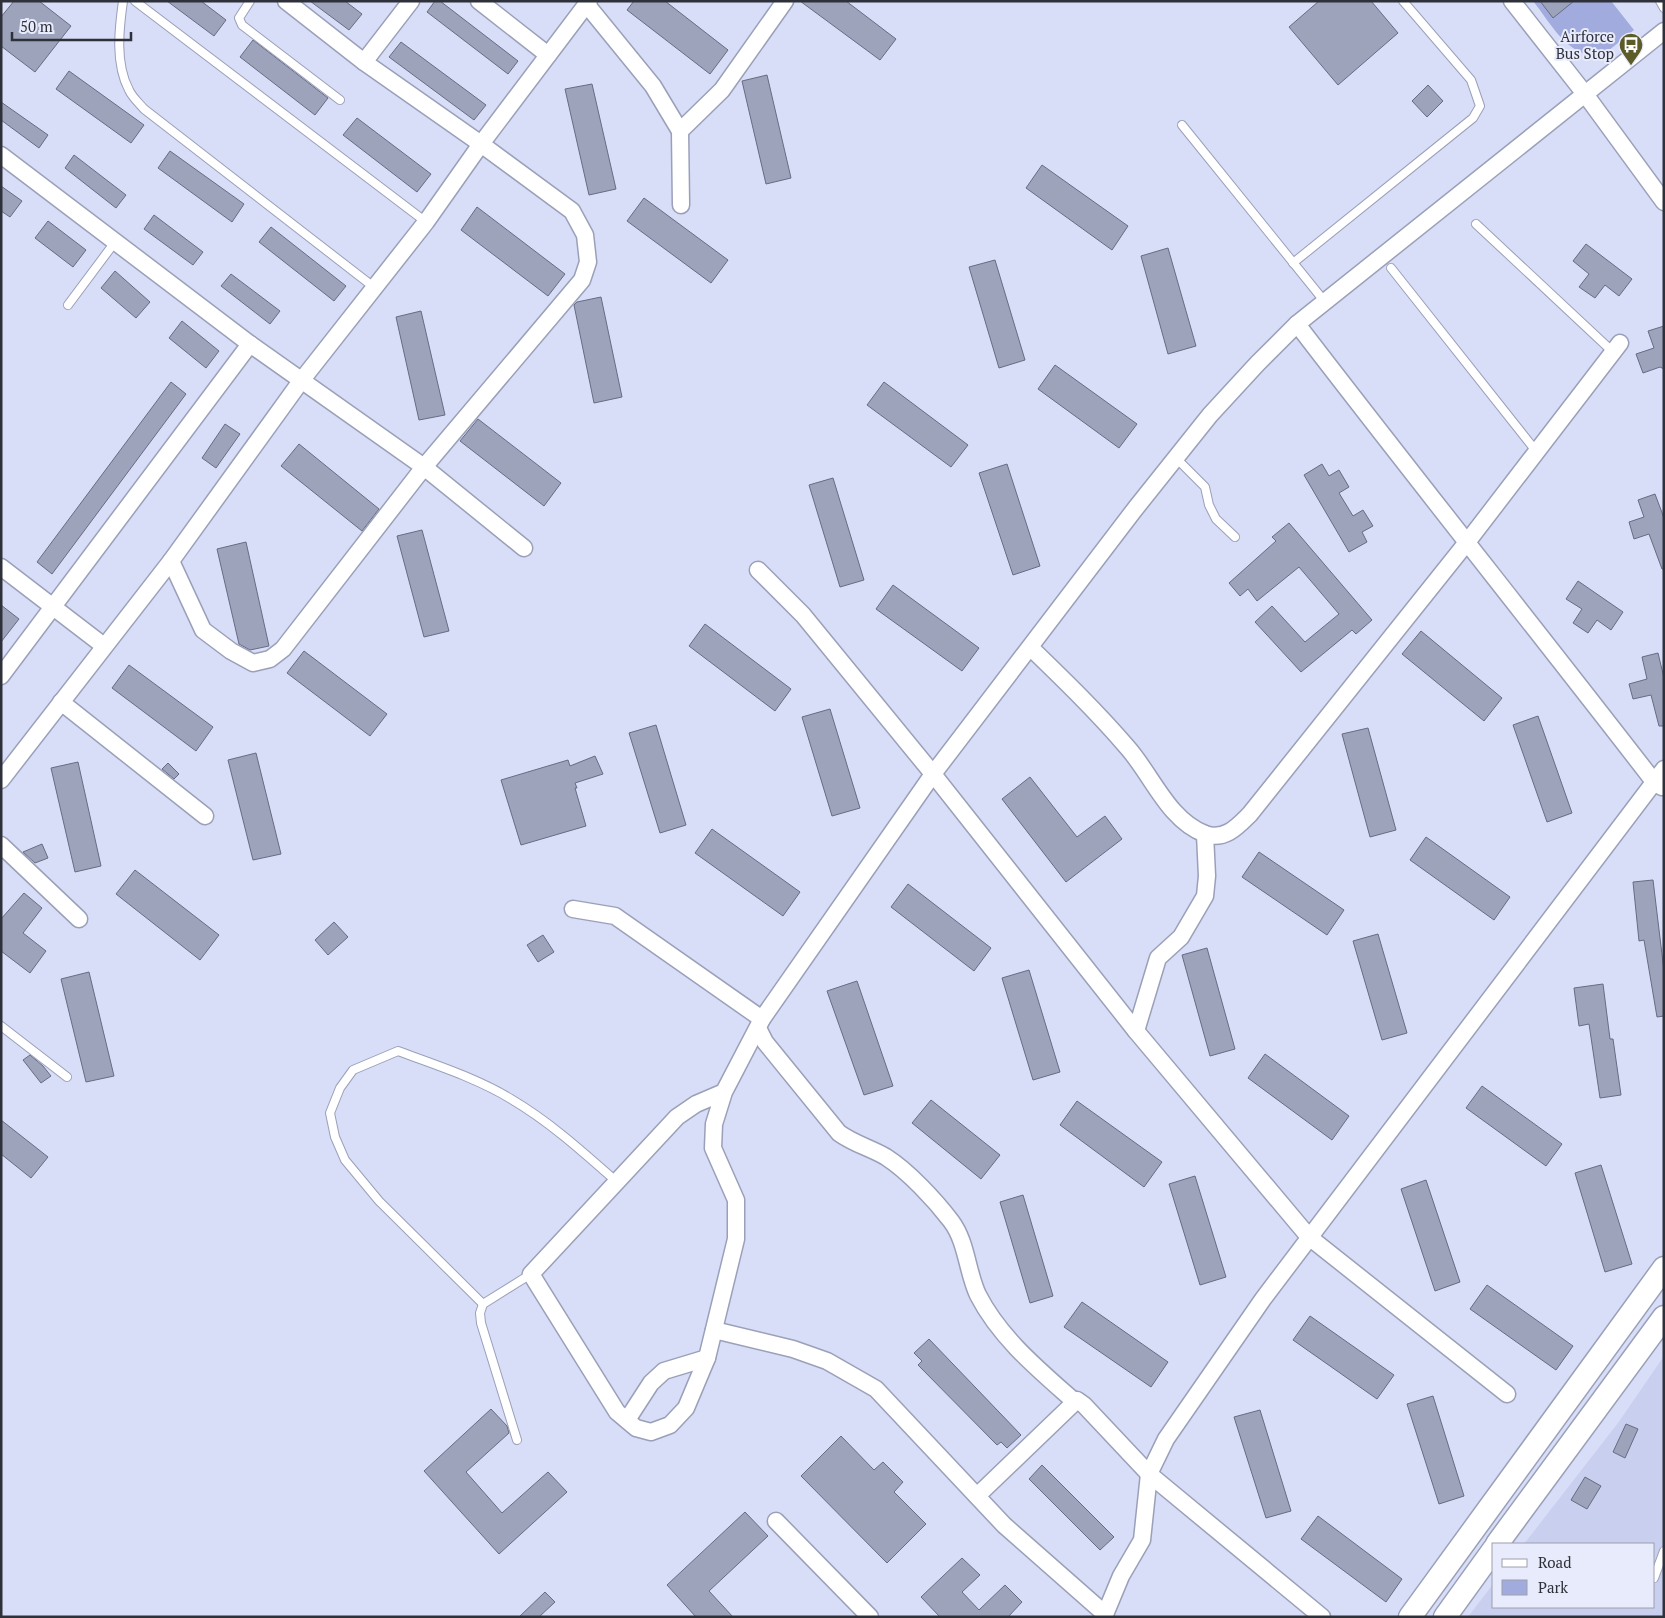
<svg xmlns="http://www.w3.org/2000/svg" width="1665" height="1618" font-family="'PT Serif',serif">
<rect width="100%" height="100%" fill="#d8ddf8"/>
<path fill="#c9cfef" d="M1664,1356v261h-196l26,-34v24h160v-63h-130l94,-121z"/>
<path fill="#a2abde" d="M1533,1h78l23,29 -31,25c-35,4 -50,-29 -70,-54z"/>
<g fill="#9ea3bc" stroke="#676b83">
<path d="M14,1h25l32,25 -36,46 -34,-26v-29z"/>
<path d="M167,1h34l25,19 -12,16z"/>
<path d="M310,1h35l17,13 -13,16z"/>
<path d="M435,1h5l78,60 -10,13 -81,-62z"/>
<path d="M634,1h31l63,49 -18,24 -83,-64z"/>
<path d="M800,1h46l50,38 -16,21z"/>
<path d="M1319,1h52l27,32 -60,52 -49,-58z"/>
<path d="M1540,1h34l-21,17z"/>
<path d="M253,40l75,58 -13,17 -75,-58z"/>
<path d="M401,42l85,63 -12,15 -85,-63z"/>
<path d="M69,71l75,54 -13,18 -75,-54z"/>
<path d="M767,75l24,103 -25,6 -24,-103z"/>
<path d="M592,84l24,105 -27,6 -24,-106z"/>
<path d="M1428,85l15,16 -16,16 -15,-16z"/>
<path d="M1,102l47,33 -9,13 -38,-28z"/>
<path d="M357,118l74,56 -14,18 -74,-57z"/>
<path d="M170,151l74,53 -12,18 -74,-54z"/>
<path d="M74,155l52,40 -10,13 -51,-40z"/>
<path d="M1042,165l86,61 -16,24 -86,-62z"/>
<path d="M1,186l21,15 -12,16 -9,-6z"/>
<path d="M644,198l84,62 -17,23 -84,-62z"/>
<path d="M477,207l88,67 -17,22 -87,-66z"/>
<path d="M154,215l49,37 -10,13 -49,-36z"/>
<path d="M48,221l38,29 -13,17 -38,-29z"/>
<path d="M271,227l75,59 -12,15 -75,-59z"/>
<path d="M1586,244l46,35 -13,17 -14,-11 -10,13 -16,-11 10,-13 -16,-13z"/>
<path d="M1168,248l28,98 -28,8 -27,-98z"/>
<path d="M995,260l30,100 -26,8 -30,-101z"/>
<path d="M115,271l35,31 -14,16 -35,-30z"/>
<path d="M231,274l49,37 -10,13 -49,-38z"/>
<path d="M601,297l21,100 -28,6 -20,-98 3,-3z"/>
<path d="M421,311l24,104 -26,5 -23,-103z"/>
<path d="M182,321l37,30 -13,17 -37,-30z"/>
<path d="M1664,326v43l-4,-2 -17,6 -7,-19 18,-6 -6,-17z"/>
<path d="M1055,365l82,59 -18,24 -81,-59z"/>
<path d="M171,382l15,12 -134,180 -15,-12z"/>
<path d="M884,382l84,63 -17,22 -84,-62z"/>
<path d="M478,419l83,64 -17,23 -84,-65z"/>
<path d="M225,424l15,10 -24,34 -14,-10z"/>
<path d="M299,444l80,65 -17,22 -81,-65z"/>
<path d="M1007,464l33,102 -27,9 -34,-102z"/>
<path d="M1322,464l7,12 10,-6 10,17 -10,6 14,23 10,-6 10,16 -11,6 5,10 -18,10 -45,-77z"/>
<path d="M833,478l31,102 -24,7 -31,-102z"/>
<path d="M1655,494l9,24v51h-2l-13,-35 -15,5 -5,-17 15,-5 -6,-17z"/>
<path d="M1289,523l83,97 -16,14 -4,-4 -51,42 -46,-50 17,-16 33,36 34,-28 -40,-47 -42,34 -9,-12 -8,7 -11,-13 47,-42 -4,-4z"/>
<path d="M422,530l27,101 -25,6 -27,-101z"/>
<path d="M246,542l23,104 -19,4 -11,-6 -22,-95z"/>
<path d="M1578,581l45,31 -12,18 -14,-10 -9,13 -15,-10 9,-14 -16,-10z"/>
<path d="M893,585l86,63 -17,23 -86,-62z"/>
<path d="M1,605l18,14 -18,23z"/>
<path d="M705,624l86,65 -16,22 -86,-65z"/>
<path d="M1421,631l81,67 -18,23 -82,-67z"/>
<path d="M304,651l83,63 -17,22 -83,-63z"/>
<path d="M1658,653l6,25v48h-5l-8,-31 -18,4 -4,-15 18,-5 -5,-22z"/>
<path d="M129,665l84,62 -17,24 -84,-63z"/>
<path d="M830,709l30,99 -28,8 -30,-99z"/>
<path d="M1538,716l34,97 -25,9 -34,-97z"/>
<path d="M656,725l30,100 -26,8 -31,-100z"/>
<path d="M1368,728l28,102 -26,7 -28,-103z"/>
<path d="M256,753l25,101 -28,6 -25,-100z"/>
<path d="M595,756l8,18 -28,9 2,5h-2l11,38 -65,19 -20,-65 67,-20 2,6z"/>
<path d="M78,762l23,104 -26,6 -24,-104z"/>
<path d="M168,763l11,11 -5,5 -12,-10z"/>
<path d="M1030,777l47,60 28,-21 17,23 -56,43 -64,-83z"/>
<path d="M712,829l88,63 -17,24 -88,-63z"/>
<path d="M1426,837l84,60 -16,23 -84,-60z"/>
<path d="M42,844l6,14 -13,5 -12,-11z"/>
<path d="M1259,852l85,58 -17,25 -85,-58z"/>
<path d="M135,870l84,65 -19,25 -84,-66z"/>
<path d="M1653,880l11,91v45l-7,1 -13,-77 -5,1 -6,-59z"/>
<path d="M908,884l83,64 -17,23 -83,-64z"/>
<path d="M24,893l18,15 -19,25 23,18 -16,22 -29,-22v-32z"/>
<path d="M334,922l14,15 -20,18 -13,-15z"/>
<path d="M1378,934l29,99 -25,7 -29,-99z"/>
<path d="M543,935l11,17 -16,10 -11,-17z"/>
<path d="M1207,948l28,101 -25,7 -28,-101z"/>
<path d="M1029,970l31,102 -27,8 -31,-102z"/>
<path d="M89,972l25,104 -28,6 -25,-103z"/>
<path d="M857,981l36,105 -29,9 -37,-104z"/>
<path d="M1603,984l7,55h3l8,56 -21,3 -11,-74 -10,2 -5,-38z"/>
<path d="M1265,1054l84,62 -17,24 -84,-62z"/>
<path d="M30,1055l13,11 8,10 -10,7 -18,-23z"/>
<path d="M1482,1086l80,58 -16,22 -80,-58z"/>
<path d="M931,1100l69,55 -19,24 -69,-56z"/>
<path d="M1077,1101l85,61 -18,25 -84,-62z"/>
<path d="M1,1120l47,37 -17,21 -30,-24z"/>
<path d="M1601,1165l31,99 -27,8 -30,-99z"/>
<path d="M1195,1176l31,101 -26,8 -31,-101z"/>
<path d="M1426,1180l34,102 -25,9 -34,-102z"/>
<path d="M1023,1195l30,101 -23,7 -30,-101z"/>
<path d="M1487,1285l86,61 -17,24 -86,-61z"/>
<path d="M1082,1302l86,60 -17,25 -87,-60z"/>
<path d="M1310,1316l84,59 -17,24 -84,-59z"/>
<path d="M929,1339l92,96 -14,13 -6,-6 -4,3 -79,-80 4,-4 -8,-8z"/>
<path d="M1433,1396l31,100 -25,8 -32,-100z"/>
<path d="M491,1409l16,17 2,7 -43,39 36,41 46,-41 19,20 -68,62 -75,-83z"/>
<path d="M1260,1410l31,101 -25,7 -32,-101z"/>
<path d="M1626,1424l12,5 -13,29 -12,-6z"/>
<path d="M841,1436l33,34 9,-8 20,20 -9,10 32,32 -39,39 -86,-87z"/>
<path d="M1042,1465l72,72 -14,13 -71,-71z"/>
<path d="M1585,1477l16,9 -14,23 -16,-9z"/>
<path d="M745,1512l23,24 -59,55 24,26h-37l-29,-32z"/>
<path d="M1318,1516l84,63 -16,23 -85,-63z"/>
<path d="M962,1558l18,17 -18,17 17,18 26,-25 17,17 -14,15h-68l-19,-20z"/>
<path d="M545,1592l10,10 -16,15h-20z"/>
</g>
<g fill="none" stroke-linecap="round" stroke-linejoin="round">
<defs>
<g id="service">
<path d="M123,1c-4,28 -8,63 6,89 3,7 10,13 15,19l231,179"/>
<path d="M135,1l291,221"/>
<path d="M250,1l-11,17 3,7 98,75"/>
<path d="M1660,1l4,7"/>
<path d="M1182,125l143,177"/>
<path d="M1476,224l137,128"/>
<path d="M1293,263l180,-145 7,-12 -9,-26 -68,-79"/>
<path d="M1391,268l145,183"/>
<path d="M68,305l47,-63"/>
<path d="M1176,458l29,29 4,18 7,14 19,18"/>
<path d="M1,1026l66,51"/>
<path d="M483,1304l-104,-103 -34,-41 -10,-23 -5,-24 10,-25 13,-18 45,-19c37,14 79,27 113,48 39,23 72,53 106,83"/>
<path d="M517,1440l-36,-117 -1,-10 3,-9 48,-30"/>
<path d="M1654,1578l10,-27"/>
</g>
<g id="minor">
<path d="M479,1l69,54"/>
<path d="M1512,1l73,93 79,108"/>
<path d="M587,5l66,81 27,45 1,74"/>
<path d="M364,62l47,-61"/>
<path d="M680,131l42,-41 63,-89"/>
<path d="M1,155l249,189 174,123 100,81"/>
<path d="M1297,324c118,154 239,305 358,459l7,4"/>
<path d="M171,561l32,69 28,21 22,12 17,-4 13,-10 141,-182 158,-187 6,-18 -3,-27 -13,-24 -91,-67 -117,-82 -78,-61"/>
<path d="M1,567l103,79"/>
<path d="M758,570l45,45 130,159 203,257 173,206 198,157"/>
<path d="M1031,648c33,32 66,64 96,99 25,28 41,73 78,87 20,7 33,-8 45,-20l218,-273 152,-198"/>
<path d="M1,676l249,-332"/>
<path d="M61,702l144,114"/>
<path d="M1,780l170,-219 130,-180 125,-159 55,-78 108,-143"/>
<path d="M1,845l78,74"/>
<path d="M573,909l42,7 147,103"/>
<path d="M758,1028l7,14 74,91c15,11 32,15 47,24 22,14 49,43 65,64 16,21 16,51 27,74 22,43 61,75 96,106"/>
<path d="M1136,1031l22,-73 23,-21 24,-41 2,-20 -2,-42"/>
<path d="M724,1092l-10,32 -1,24 23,52v39l-29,119 -21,50 -16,17 -19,7 -15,-4 -19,-16 -86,-138 146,-157 19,-13 28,-12 38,-73 171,-245 202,-265 75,-94 47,-51 40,-40 367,-293"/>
<path d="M714,1330l79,19 34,12 49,28 128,136 101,89"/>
<path d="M627,1420l24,-37 13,-12 43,-13"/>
<path d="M977,1496l100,-96 7,5 65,69 173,143"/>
<path d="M776,1521l94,96"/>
<path d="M1104,1617l17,-41 21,-36 7,-66 17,-35 97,-140 401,-530"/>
</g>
<g id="secondary">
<path d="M1497,1544l167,-227"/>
<path d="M1410,1617l254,-349"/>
<path d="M1445,1617l49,-68"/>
</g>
</defs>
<use href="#service" stroke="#9ba0b9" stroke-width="10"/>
<use href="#minor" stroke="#9ba0b9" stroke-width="19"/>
<use href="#secondary" stroke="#9ba0b9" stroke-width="25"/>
<use href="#service" stroke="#fff" stroke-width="8"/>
<use href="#minor" stroke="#fff" stroke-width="16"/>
<use href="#secondary" stroke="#fff" stroke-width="22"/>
</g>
<defs>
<symbol id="bus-pin" viewBox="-11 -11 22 30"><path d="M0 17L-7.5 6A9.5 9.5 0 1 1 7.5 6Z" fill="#5c5c29" stroke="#e8ebfb"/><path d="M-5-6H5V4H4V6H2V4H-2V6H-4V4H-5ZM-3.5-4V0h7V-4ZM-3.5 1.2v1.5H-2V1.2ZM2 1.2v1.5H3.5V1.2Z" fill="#fff"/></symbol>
</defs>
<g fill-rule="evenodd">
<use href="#bus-pin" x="1617" y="31" width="28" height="38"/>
</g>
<g text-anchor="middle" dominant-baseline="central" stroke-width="4" stroke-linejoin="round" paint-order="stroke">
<g font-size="15" fill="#2e303a" stroke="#e8ebfb" text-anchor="end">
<text x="1614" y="36">Airforce<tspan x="1614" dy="17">Bus Stop</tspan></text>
</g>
</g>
<rect width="1665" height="1618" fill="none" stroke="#2e303a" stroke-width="5"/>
<rect x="1492" y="1543" width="162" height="65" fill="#e8ebfb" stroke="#9ea0ae"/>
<rect x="1502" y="1559" width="25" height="8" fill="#ffffff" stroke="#9ea0ae"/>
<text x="1538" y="1568" font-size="15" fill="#2e303a">Road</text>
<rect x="1502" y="1580" width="25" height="15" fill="#a2abde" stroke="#9ea0ae"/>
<text x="1538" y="1593" font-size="15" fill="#2e303a">Park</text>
<path d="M12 32v8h119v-8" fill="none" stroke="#2e303a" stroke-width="2.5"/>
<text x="20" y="32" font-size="15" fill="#2e303a" stroke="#e8ebfb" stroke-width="4" paint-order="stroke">50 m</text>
</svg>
